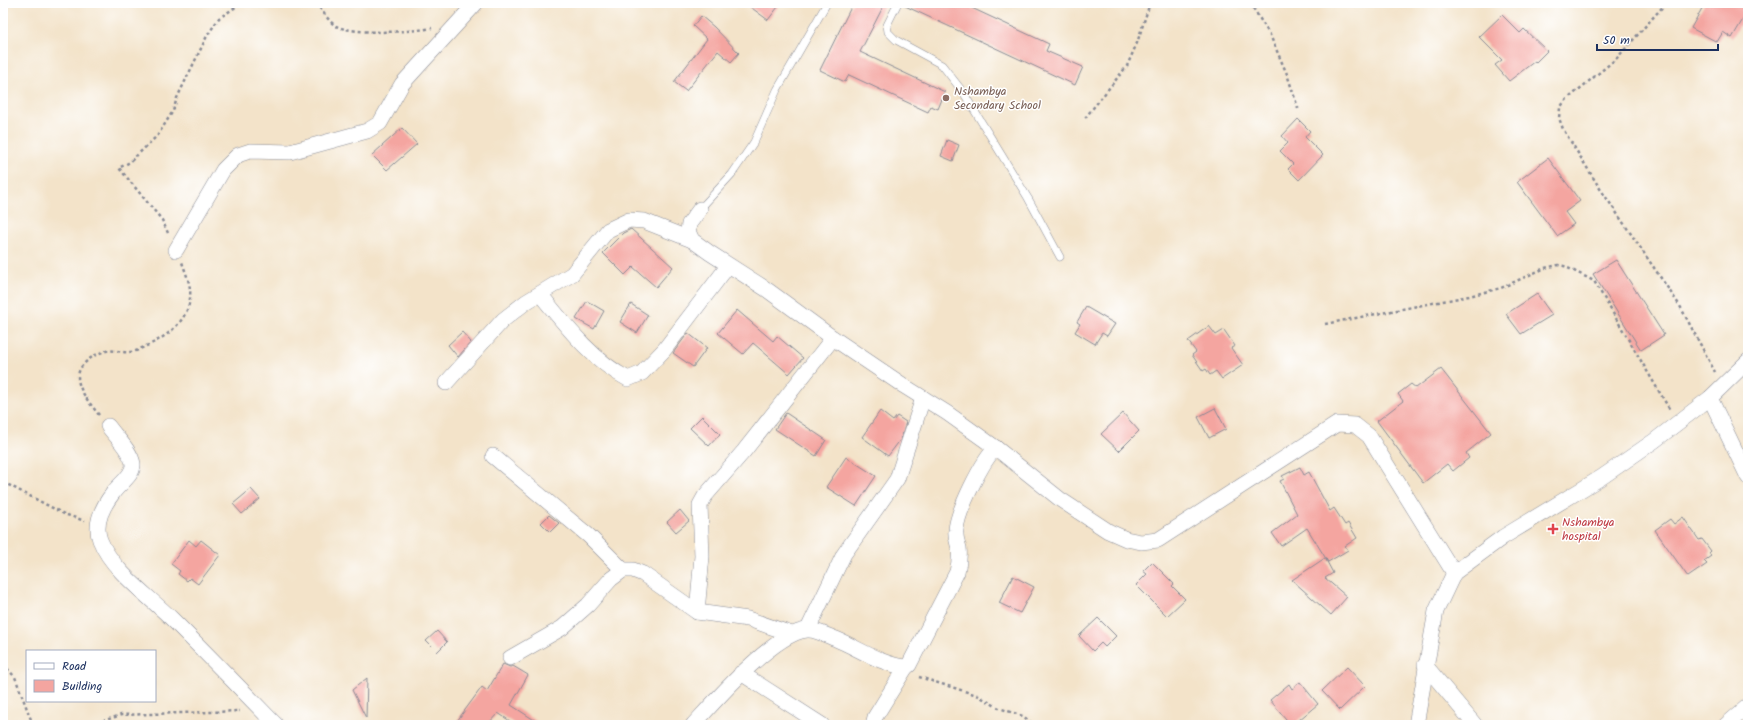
<svg xmlns="http://www.w3.org/2000/svg" width="1751" height="728" font-family="Kalam,sans-serif">
<rect width="100%" height="100%" fill="#fff"/>
<filter id="ink" filterUnits="userSpaceOnUse"><feTurbulence type="fractalNoise" baseFrequency=".025" numOctaves="2"/><feDisplacementMap in="SourceGraphic" scale="8" xChannelSelector="R" yChannelSelector="G"/><feConvolveMatrix kernelMatrix="1 2 1 2 8 2 1 2 1" color-interpolation-filters="sRGB"/></filter>
<filter id="wash" filterUnits="userSpaceOnUse"><feTurbulence type="fractalNoise" baseFrequency=".012" numOctaves="4" result="noise"/><feDisplacementMap in="SourceGraphic" scale="16" xChannelSelector="R" yChannelSelector="G"/><feGaussianBlur stdDeviation="0.9" result="paint"/><feColorMatrix in="noise" values="0 0 0 0 0 0 0 0 0 0 0 0 0 0 0 0 0 1.4 0 .05"/><feComposite in="paint" operator="in"/></filter>
<g filter="url(#wash)">
<rect width="100%" height="100%" fill="#f3e3c9"/>
<g id="blocks">
<g fill="#f4a5a0">
<path d="M745,3h36l-13,17z"/>
<path d="M853,3h32l-25,49 85,40 -7,17 -7,-3 -3,6 -79,-37 -4,7 -25,-12z"/>
<path d="M903,3h58l88,41 -3,7 37,16 -8,18 -172,-80z"/>
<path d="M1705,3h43v8l-16,27 -9,-6 -6,10 -26,-14z"/>
<path d="M1502,15l18,18 4,-4 23,22 -11,11 -1,-1 -26,20 -14,-16 7,-5 -23,-23z"/>
<path d="M701,16l13,11 25,26 -8,9 -13,-11 -32,40 -12,-9 33,-43 -14,-13z"/>
<path d="M1298,119l12,12 -5,6 18,18 -24,25 -11,-11 5,-5 -13,-13 8,-8 -6,-7z"/>
<path d="M402,128l15,16 -30,26 -15,-15z"/>
<path d="M947,140l12,5 -6,16 -12,-5z"/>
<path d="M1548,158l32,43 -15,11 9,12 -17,12 -40,-54z"/>
<path d="M631,229l42,38 -17,20 -23,-20 -8,8 -22,-22 20,-20z"/>
<path d="M1616,260l48,75 -23,15 -48,-76z"/>
<path d="M1537,294l15,21 -31,19 -15,-20z"/>
<path d="M587,301l17,10 -10,18 -18,-10z"/>
<path d="M631,304l17,11 -11,18 -17,-11z"/>
<path d="M1086,307l29,17 -8,12 -5,-3 -7,11 -20,-12 5,-8 -3,-2z"/>
<path d="M737,310l36,31 4,-5 26,22 -14,16 -36,-31 -10,11 -25,-21z"/>
<path d="M1209,326l7,9 8,-5 11,16 -4,2 12,17 -21,14 -6,-8 -6,4 -4,-6 -3,2 -11,-16 4,-3 -8,-11z"/>
<path d="M462,332l9,10 -13,15 -10,-12z"/>
<path d="M688,333l19,15 -14,19 -20,-14z"/>
<path d="M1441,369l50,64 -25,20 3,5 -16,13 -6,-7 -24,19 -46,-62 26,-20 -5,-7 13,-10 5,4z"/>
<path d="M1215,408l11,21 -17,9 -11,-21z"/>
<path d="M880,411l13,10 4,-5 9,6 -5,17 -13,17 -26,-19z"/>
<path d="M786,413l40,27 -10,16 -41,-27z"/>
<path d="M1123,413l16,18 -20,20 -18,-17z"/>
<path d="M702,416l18,18 -11,12 -19,-18z"/>
<path d="M846,457l30,19 -20,30 -30,-19z"/>
<path d="M1300,467l4,8 5,-3 21,39 4,-3 11,17 3,-2 9,15 -12,8 3,4 -20,12 -21,-34 -26,18 -9,-13 25,-19 -17,-33 4,-2 -2,-3z"/>
<path d="M251,489l9,10 -18,15 -9,-10z"/>
<path d="M680,510l9,11 -13,11 -9,-10z"/>
<path d="M549,515l10,8 -9,9 -9,-9z"/>
<path d="M1683,517l16,23 3,-1 9,12 -2,2 2,3 -7,5 3,3 -19,13 -33,-47 15,-11 4,5z"/>
<path d="M189,540l7,6 5,-6 19,15 -22,29 -8,-6 -3,3 -9,-7 2,-3 -9,-7z"/>
<path d="M1325,558l8,15 -8,5 22,19 -16,18 -39,-35z"/>
<path d="M1152,562l22,22 -2,2 13,13 -18,17 -31,-31 11,-11 -4,-3z"/>
<path d="M1013,576l21,11 -14,26 -21,-10z"/>
<path d="M1098,618l18,18 -11,11 -4,-4 -8,8 -14,-15z"/>
<path d="M437,631l10,11 -10,10 -11,-11z"/>
<path d="M503,664l7,3 3,-1 15,9 -17,30 31,20h-26l-18,-12 -11,12h-33l28,-38 5,4z"/>
<path d="M1347,667l18,19 -25,24 -18,-19z"/>
<path d="M367,678l-1,40 -14,-28z"/>
<path d="M1300,682l18,22 -25,21h-2l-21,-25 19,-16 3,5z"/>
</g>
</g>
</g>
<g filter="url(#ink)">
<use href="#blocks" fill-opacity="0" stroke="#878994" stroke-width="1"/>
<g fill="none" stroke-linecap="round" stroke-linejoin="round">
<defs>
<g id="lane">
<path d="M898,3l-11,22 1,7 8,8 46,25 21,27 65,106 32,59"/>
<path d="M700,209l32,-35 22,-32 23,-52 50,-87"/>
</g>
<g id="street">
<path d="M700,209l-11,15 -1,7 4,9 18,13 56,36 67,49 71,48 43,27 49,35 65,52 47,31 18,8 15,3 17,-2 179,-116 18,1 14,11 85,137"/>
<path d="M176,250l47,-80 15,-15 12,-4 40,1 77,-21 13,-8 22,-39 74,-81"/>
<path d="M540,294c26,32 52,66 88,85l14,-6 22,-23 64,-84"/>
<path d="M446,383l57,-63 23,-18 46,-28 36,-44 21,-10 15,1 48,19"/>
<path d="M1710,398l38,79"/>
<path d="M108,426c8,11 23,25 25,38 1,11 -14,20 -20,29 -10,13 -19,31 -13,47 12,31 49,56 72,79 35,35 69,70 104,106"/>
<path d="M493,456l96,80 34,34"/>
<path d="M697,612l5,-56 -2,-51 5,-9 39,-45 89,-113"/>
<path d="M808,629l36,-75 53,-75 26,-81"/>
<path d="M510,658l52,-30 26,-23 23,-26 12,-9h10l10,4 54,38 51,7 44,15"/>
<path d="M1425,665l50,60"/>
<path d="M741,673l81,52"/>
<path d="M693,725c22,-24 81,-92 114,-95 8,-1 21,6 29,9 22,9 46,26 70,28l3,-2 48,-93c2,-8 3,-16 2,-24 -2,-7 -4,-11 -3,-18 1,-18 27,-71 40,-82"/>
<path d="M873,725l2,-8 31,-50"/>
<path d="M1416,725l20,-114 18,-38 49,-36 99,-60 52,-36 56,-43 38,-37"/>
<path d="M1726,725l22,-19"/>
</g>
</defs>
<use href="#lane" stroke="#878994" stroke-width="8"/>
<use href="#street" stroke="#878994" stroke-width="16"/>
<g stroke="#878994" stroke-width="2.5" stroke-dasharray="3 3" stroke-linecap="butt">
<path d="M316,3c5,6 13,19 20,23 19,9 75,6 96,2"/>
<path d="M1250,3l20,32 17,39 12,37"/>
<path d="M1666,3l-49,55 -52,43 -5,7 -1,10 4,11 36,58 81,119 35,66"/>
<path d="M1085,118l42,-52 10,-23 13,-40"/>
<path d="M168,233l-6,-13 -43,-52 11,-6 28,-27 15,-24 4,-13 30,-62 12,-18 23,-15"/>
<path d="M1325,324l144,-28 32,-8 44,-20 13,-3 6,1 30,15 76,129"/>
<path d="M99,415c-12,-16 -33,-37 -12,-54 6,-5 11,-8 19,-10 7,-2 16,2 24,1 5,0 10,-3 14,-5 24,-10 49,-29 46,-58 -1,-9 -5,-18 -8,-27"/>
<path d="M3,482l61,32 21,7"/>
<path d="M3,664l12,13 18,48"/>
<path d="M919,677l58,18 22,13 24,8 11,9"/>
<path d="M91,725l30,-10 119,-4"/>
</g>
<use href="#lane" stroke="#fff" stroke-width="7"/>
<use href="#street" stroke="#fff" stroke-width="15"/>
</g>
</g>
<circle fill="#8d6e63" stroke="#fff" stroke-width="1.5" cx="946" cy="98" r="4"/>
<path fill="#e0444e" stroke="#fff" stroke-width="1.5" d="M1551 523h4v4h4v4h-4v4h-4v-4h-4v-4h4z"/>
<g text-anchor="middle" dominant-baseline="central" stroke-width="3" stroke-linejoin="round" paint-order="stroke">
<g font-size="12" fill="#785e54" stroke="#fff" text-anchor="start">
<text x="954" y="91">Nshambya<tspan x="954" dy="14">Secondary School</tspan></text>
</g>
<g font-size="12" fill="#be3a42" stroke="#fff" text-anchor="start">
<text x="1562" y="522">Nshambya<tspan x="1562" dy="14">hospital</tspan></text>
</g>
</g>
<rect width="1751" height="728" fill="none" stroke="#fff" stroke-width="16"/>
<rect x="26" y="650" width="130" height="52" fill="#ffffff" stroke="#a4acbf"/>
<rect x="34" y="663" width="20" height="6" fill="#ffffff" stroke="#a4acbf"/>
<text x="62" y="670" font-size="12" fill="#1b2f5e">Road</text>
<rect x="34" y="680" width="20" height="12" fill="#f4a5a0" stroke="#a4acbf"/>
<text x="62" y="690" font-size="12" fill="#1b2f5e">Building</text>
<path d="M1597 44v6h121v-6" fill="none" stroke="#1b2f5e" stroke-width="2"/>
<text x="1603" y="44" font-size="12" fill="#1b2f5e" stroke="#ffffff" stroke-width="3" paint-order="stroke">50 m</text>
</svg>
